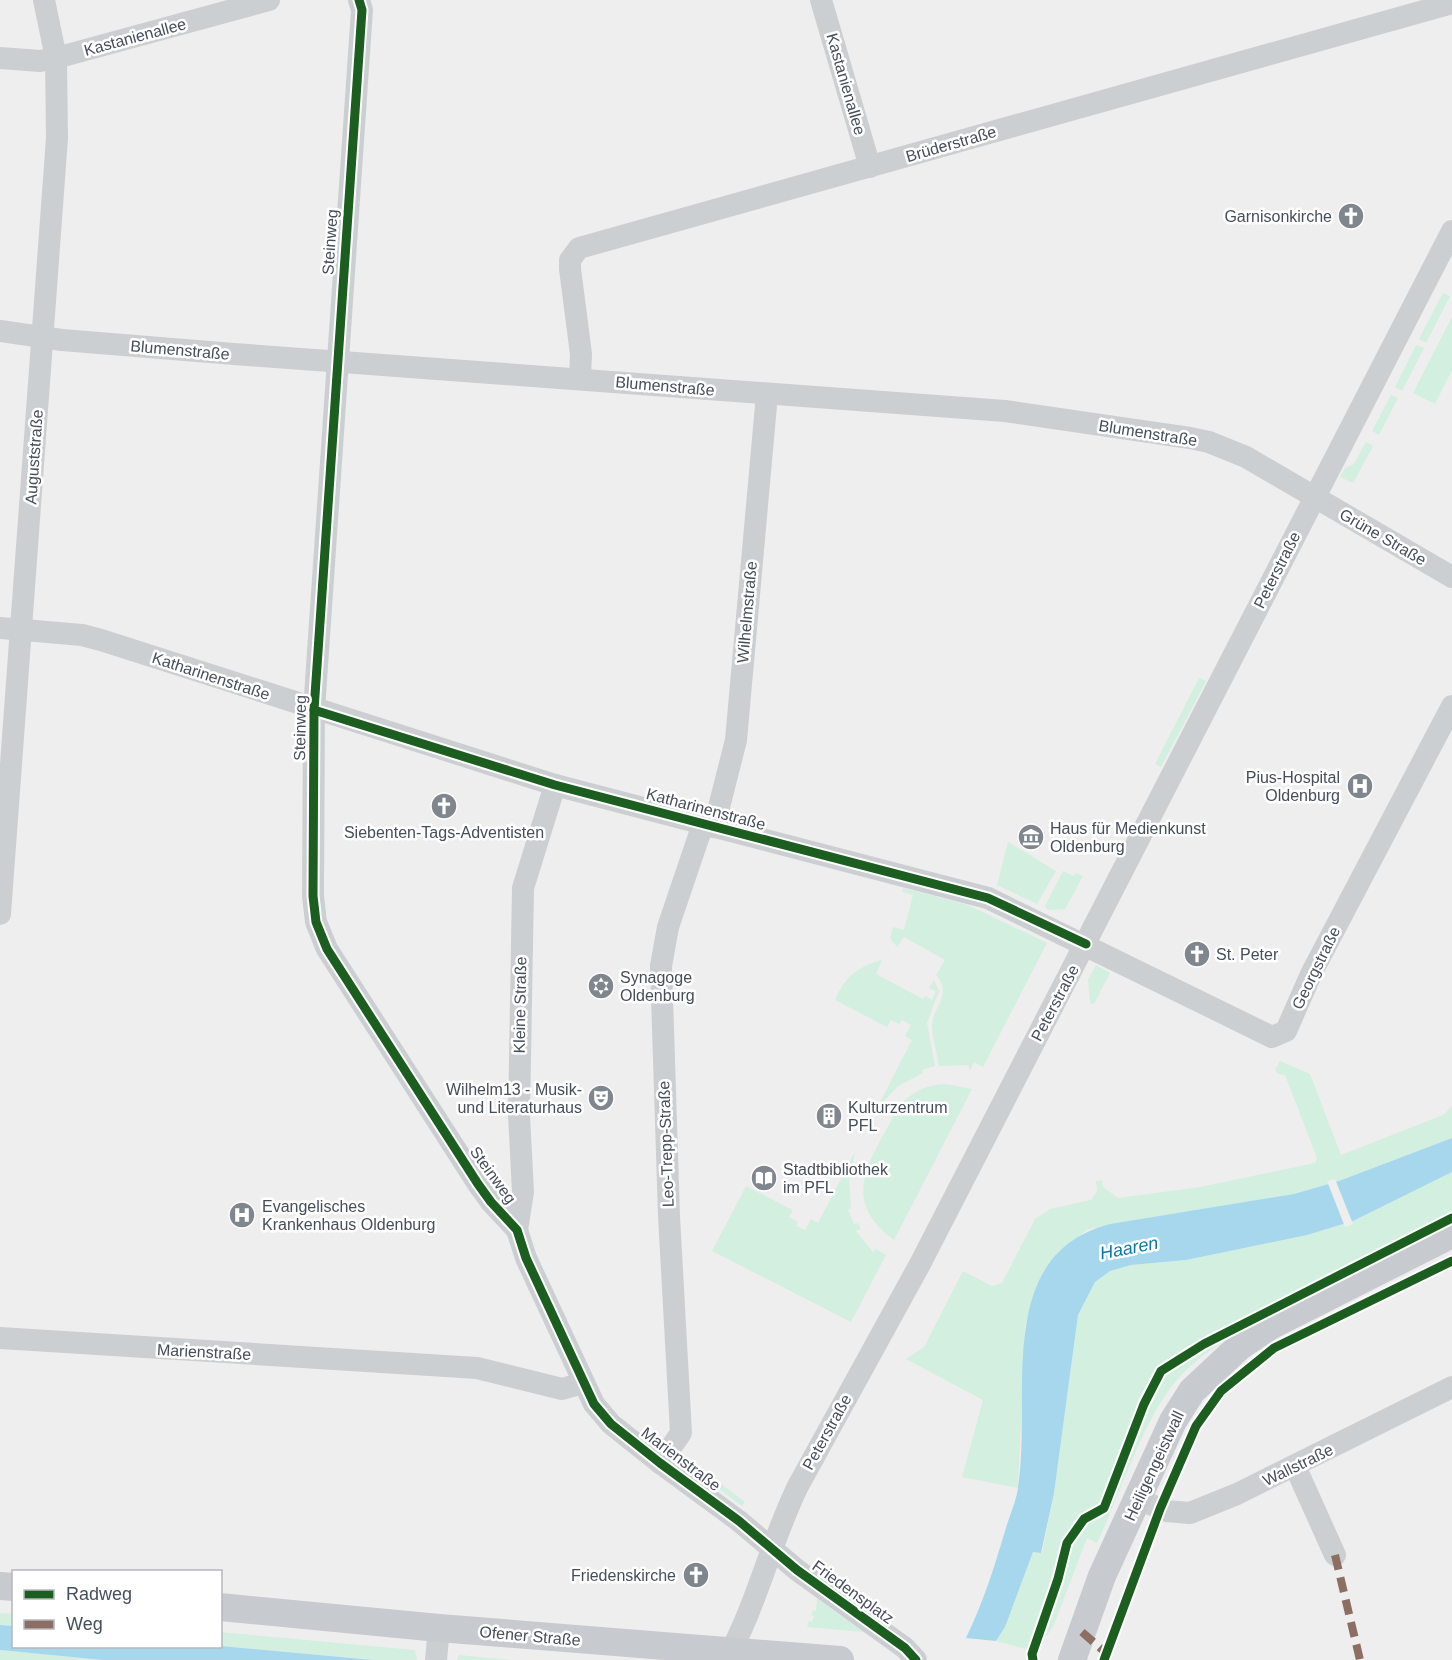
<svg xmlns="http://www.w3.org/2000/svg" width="1452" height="1660" font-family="Helvetica,sans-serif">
<rect width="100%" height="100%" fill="#efeeee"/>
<g fill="#d2efe0">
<path d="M1443,293l7,3 -24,47 -7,-4z"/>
<path d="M1452,317v53l-17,34 -22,-11z"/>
<path d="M1416,345l8,3 -22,43 -7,-4z"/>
<path d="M1391,395l7,3 -19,37 -7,-4z"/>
<path d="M1366,442l7,4 -20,37 -13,-6 5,-9 9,-4z"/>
<path d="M1199,678l7,3 -45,86 -6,-3z"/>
<path d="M1008,842l48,29 -19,33 -40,-19z"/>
<path d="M1063,871l11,5 2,-3 7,3 -18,33 -17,1 -3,-4z"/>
<path d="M903,888l65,17 79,38 -64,124 -9,-5 -4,8 -2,-5 -29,1c-2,-13 -6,-25 -7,-38 -1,-20 22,-34 4,-53l9,-15 -41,-23 -7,10 -7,-9 3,-11 11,3 9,-35 -11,-3z"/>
<path d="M882,960l-6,14 47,25 2,-3 7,4 4,-9 -7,-3 5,-8 5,11 -12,32 8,43 -13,4 1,3 -25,13 -21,22 35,-68 -7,-4 6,-11 -9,-5 -3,4 -8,-4 -4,7 -52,-27c9,-22 23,-34 47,-40z"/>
<path d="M1096,965l14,8 -16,31 -4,-1 -2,-23z"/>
<path d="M1280,1061l30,13 31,81 102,-40 9,-9v32l-113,43 -45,13 -184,30 -24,6 -42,41 -11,27 -8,28 -7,162 -56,-11 21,-77 -77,-41 18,-12 39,-76 29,15 10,-3 33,-64 15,-10 41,-9 6,-8 -1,-11 6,-1 1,7 15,11 82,-11 115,-24 2,-5 -32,-83 -7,-1 -3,-4z"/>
<path d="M946,1084l26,5 -78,151c-54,-40 -25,-77 -1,-123l-2,-2c15,-19 32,-31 55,-31z"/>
<path d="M855,1152l-6,28 2,28 -3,2 6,14 4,-1 3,6 -5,2 17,21 3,-3 10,6 -35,67 -139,-71 34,-65 47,24 -4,7 9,5 -2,4 9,4 6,-11 7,4z"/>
<path d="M1452,1172v42l-202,103 3,6c-27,17 -57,34 -77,58 -33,39 -56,114 -79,162l-10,-5 -34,89 -9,12 -15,11 -33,-9 9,-14 28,-75 9,1 12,-60 24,-178 17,-33 15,-11 21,-6 55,-5 121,-25 46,-14z"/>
<path d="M694,1464l51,38 -3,4 -51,-38z"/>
<path d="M817,1599l47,33 -57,-5 2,-6 3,1 2,-6 -3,-1 2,-5 3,1z"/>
<path d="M0,1613l13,1v12l-13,-1z"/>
<path d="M220,1632l195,18 2,10h-44l-152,-14z"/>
<path d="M0,1650l103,10h-103z"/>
<path d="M459,1655l54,5h-56z"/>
</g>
<g fill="#a6d7ed">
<path d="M1452,1138v34l-99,49 -46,14 -121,25 -55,5 -21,6 -15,11 -17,33 -24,178 -13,60 -8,-1 -28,75 -9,14 -30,-3c17,-35 28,-70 39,-107 4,-14 11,-29 13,-43 15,-90 -27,-233 92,-264l184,-30 45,-13z"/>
<path d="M0,1625l13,1 1,20h207l152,14h-270l-103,-10z"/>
</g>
<path fill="#efeeee" d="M1335,1179l18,45 -8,3 -18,-46z"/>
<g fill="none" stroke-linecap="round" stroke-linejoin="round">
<g stroke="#cccfd2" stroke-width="22">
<path d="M359,0l3,10 -48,700 -1,186 3,26 11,27 151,235 13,18 26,28 9,28 68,146 17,20 49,39 79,58 58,49 108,78 11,12"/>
<path d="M821,0l49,167"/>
<path d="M0,58l40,3 16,-3 213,-58"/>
<path d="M0,331l62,9 172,14 771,57 185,27 19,4 37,15 206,120"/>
<path d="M580,379l1,-25 -11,-85v-9l9,-12 873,-245"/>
<path d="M0,628l82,7 19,5 454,145 433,113 284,139 14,-6 26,-59 140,-266"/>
<path d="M714,827l22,-87 31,-346"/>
<path d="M0,914l57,-776 -1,-80 -12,-58"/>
<path d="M517,1230l6,-38 -4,-77 4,-227 32,-103"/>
<path d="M0,1338l477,30 85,21 21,-6"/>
<path d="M660,1463l21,-30 -12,-217 -8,-250 7,-39 35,-103"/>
<path d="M1295,1466l40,89"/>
<path d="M1138,1499l28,12 24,2 47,-19 215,-107"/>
<path d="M436,1660l3,-32"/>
<path d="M726,1660c31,-55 44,-117 72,-174l122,-222 532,-1033"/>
</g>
<g stroke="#c7cacf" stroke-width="28">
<path d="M0,1586l14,1"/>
<path d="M220,1607l219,21 401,32"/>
<path d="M1072,1660l30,-84 71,-155 19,-30 48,-45 30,-20 182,-92"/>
</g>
<g stroke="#8d6e63" stroke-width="8" stroke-dasharray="15 8" stroke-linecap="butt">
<path d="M1335,1555l25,105"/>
<path d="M1082,1632l24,21 1,4"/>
</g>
<defs>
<g id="cycleway">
<path d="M359,0l3,10 -48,700 -1,186 3,26 11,27 151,235 13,18 26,28 9,28 68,146 17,20 49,39 79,58 58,49 108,78 11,12"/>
<path d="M314,710l241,75 433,113 98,46"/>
<path d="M1033,1660l-1,-6 26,-75 9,-36 17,-24 20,-11 40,-104 17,-33 43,-27 248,-126"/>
<path d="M1104,1660l56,-151 36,-83 25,-35 53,-43 178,-87"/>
</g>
</defs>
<use href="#cycleway" stroke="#fff" stroke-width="13"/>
<use href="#cycleway" stroke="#1b5e20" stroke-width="9"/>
</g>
<defs>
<symbol id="church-disc" viewBox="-11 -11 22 22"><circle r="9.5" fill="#80868e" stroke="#fff"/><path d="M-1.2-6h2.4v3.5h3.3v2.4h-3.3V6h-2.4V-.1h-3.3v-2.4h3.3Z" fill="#fff"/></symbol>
<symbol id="hospital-disc" viewBox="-11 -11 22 22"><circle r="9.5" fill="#80868e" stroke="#fff"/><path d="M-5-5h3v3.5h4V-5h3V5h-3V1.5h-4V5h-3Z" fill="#fff"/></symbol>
<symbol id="museum-disc" viewBox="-11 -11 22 22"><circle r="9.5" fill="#80868e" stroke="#fff"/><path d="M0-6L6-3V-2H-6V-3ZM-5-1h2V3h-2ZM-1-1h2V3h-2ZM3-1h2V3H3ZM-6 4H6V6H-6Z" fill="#fff"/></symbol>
<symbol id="synagogue-disc" viewBox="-11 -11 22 22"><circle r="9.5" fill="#80868e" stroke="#fff"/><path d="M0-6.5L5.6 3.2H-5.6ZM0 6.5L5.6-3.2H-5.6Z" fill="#fff"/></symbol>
<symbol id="theatre-disc" viewBox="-11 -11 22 22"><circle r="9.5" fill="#80868e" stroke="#fff"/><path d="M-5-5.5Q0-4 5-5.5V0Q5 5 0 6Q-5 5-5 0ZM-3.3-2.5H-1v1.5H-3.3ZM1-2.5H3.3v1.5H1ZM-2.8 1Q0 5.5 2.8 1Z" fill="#fff"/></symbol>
<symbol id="building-disc" viewBox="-11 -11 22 22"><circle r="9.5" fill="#80868e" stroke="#fff"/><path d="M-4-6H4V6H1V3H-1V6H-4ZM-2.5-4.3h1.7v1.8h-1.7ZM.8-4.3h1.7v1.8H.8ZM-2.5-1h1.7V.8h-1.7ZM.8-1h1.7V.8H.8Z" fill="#fff"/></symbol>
<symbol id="library-disc" viewBox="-11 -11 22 22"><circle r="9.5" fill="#80868e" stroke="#fff"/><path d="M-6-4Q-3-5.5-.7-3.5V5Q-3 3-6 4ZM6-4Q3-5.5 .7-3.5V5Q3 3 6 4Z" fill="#fff"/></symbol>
</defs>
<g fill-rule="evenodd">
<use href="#church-disc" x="1336" y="201" width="30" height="30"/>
<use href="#hospital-disc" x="1345" y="771" width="30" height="30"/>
<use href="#church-disc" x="429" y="791" width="30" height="30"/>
<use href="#museum-disc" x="1016" y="822" width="30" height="30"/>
<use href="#church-disc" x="1182" y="939" width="30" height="30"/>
<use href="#synagogue-disc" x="586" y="971" width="30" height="30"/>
<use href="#theatre-disc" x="586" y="1083" width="30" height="30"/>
<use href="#building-disc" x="814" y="1101" width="30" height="30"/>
<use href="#library-disc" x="749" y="1163" width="30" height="30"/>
<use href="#hospital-disc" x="227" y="1200" width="30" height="30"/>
<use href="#church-disc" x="681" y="1560" width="30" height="30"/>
</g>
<g text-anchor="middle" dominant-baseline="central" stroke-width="5" stroke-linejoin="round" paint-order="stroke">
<g font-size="16" fill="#454e5b" stroke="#fff">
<text transform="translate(135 37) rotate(-15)">Kastanienallee</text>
<text transform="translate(846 84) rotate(74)">Kastanienallee</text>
<text transform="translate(951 144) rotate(-16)">Brüderstraße</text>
<text transform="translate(330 242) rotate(-86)">Steinweg</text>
<text transform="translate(180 350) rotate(5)">Blumenstraße</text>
<text transform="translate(665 386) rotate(5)">Blumenstraße</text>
<text transform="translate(1148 433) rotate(9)">Blumenstraße</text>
<text transform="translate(34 457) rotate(-86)">Auguststraße</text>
<text transform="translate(1383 537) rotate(30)">Grüne Straße</text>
<text transform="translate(1277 570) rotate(-63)">Peterstraße</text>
<text transform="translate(747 612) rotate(-85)">Wilhelmstraße</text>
<text transform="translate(211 676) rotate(18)">Katharinenstraße</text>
<text transform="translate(300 728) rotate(-89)">Steinweg</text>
<text transform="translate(706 809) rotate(15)">Katharinenstraße</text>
<text transform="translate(1316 968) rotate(-64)">Georgstraße</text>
<text transform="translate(1055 1003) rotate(-62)">Peterstraße</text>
<text transform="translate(520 1005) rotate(-89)">Kleine Straße</text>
<text transform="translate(666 1144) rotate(-92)">Leo-Trepp-Straße</text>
<text transform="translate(493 1175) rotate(54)">Steinweg</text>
<text transform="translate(204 1352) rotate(3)">Marienstraße</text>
<text transform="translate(827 1432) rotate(-61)">Peterstraße</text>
<text transform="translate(681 1459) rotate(37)">Marienstraße</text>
<text transform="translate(1298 1465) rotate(-26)">Wallstraße</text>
<text transform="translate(1154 1466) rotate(-65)">Heiligengeistwall</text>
<text transform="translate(853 1592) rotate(36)">Friedensplatz</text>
<text transform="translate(530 1636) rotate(5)">Ofener Straße</text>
</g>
<g font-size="16" fill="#454e5b" stroke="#fff" text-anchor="start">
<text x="1332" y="216" text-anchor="end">Garnisonkirche</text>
<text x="1340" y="777" text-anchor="end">Pius-Hospital<tspan x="1340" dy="18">Oldenburg</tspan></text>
<text x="1050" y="828">Haus für Medienkunst<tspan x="1050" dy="18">Oldenburg</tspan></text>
<text x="444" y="832" text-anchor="middle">Siebenten-Tags-Adventisten</text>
<text x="1216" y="954">St. Peter</text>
<text x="620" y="977">Synagoge<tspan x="620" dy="18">Oldenburg</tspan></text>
<text x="582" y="1089" text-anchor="end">Wilhelm13 - Musik-<tspan x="582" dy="18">und Literaturhaus</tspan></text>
<text x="848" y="1107">Kulturzentrum<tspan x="848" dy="18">PFL</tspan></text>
<text x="783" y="1169">Stadtbibliothek<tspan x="783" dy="18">im PFL</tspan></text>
<text x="262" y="1206">Evangelisches<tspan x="262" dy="18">Krankenhaus Oldenburg</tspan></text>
<text x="676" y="1575" text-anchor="end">Friedenskirche</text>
</g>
<g font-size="18" font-style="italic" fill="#0a77a9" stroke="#fff">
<text transform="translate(1129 1248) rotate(-11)">Haaren</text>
</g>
</g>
<rect x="12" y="1570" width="210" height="78" fill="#ffffff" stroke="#b5b8bd" stroke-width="1.5"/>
<rect x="24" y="1590" width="30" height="9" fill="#1b5e20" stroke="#b5b8bd" stroke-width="1.5"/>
<text x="66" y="1600" font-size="18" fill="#454e5b">Radweg</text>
<rect x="24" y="1620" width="30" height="9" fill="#8d6e63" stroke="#b5b8bd" stroke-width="1.5"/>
<text x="66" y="1630" font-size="18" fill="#454e5b">Weg</text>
</svg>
